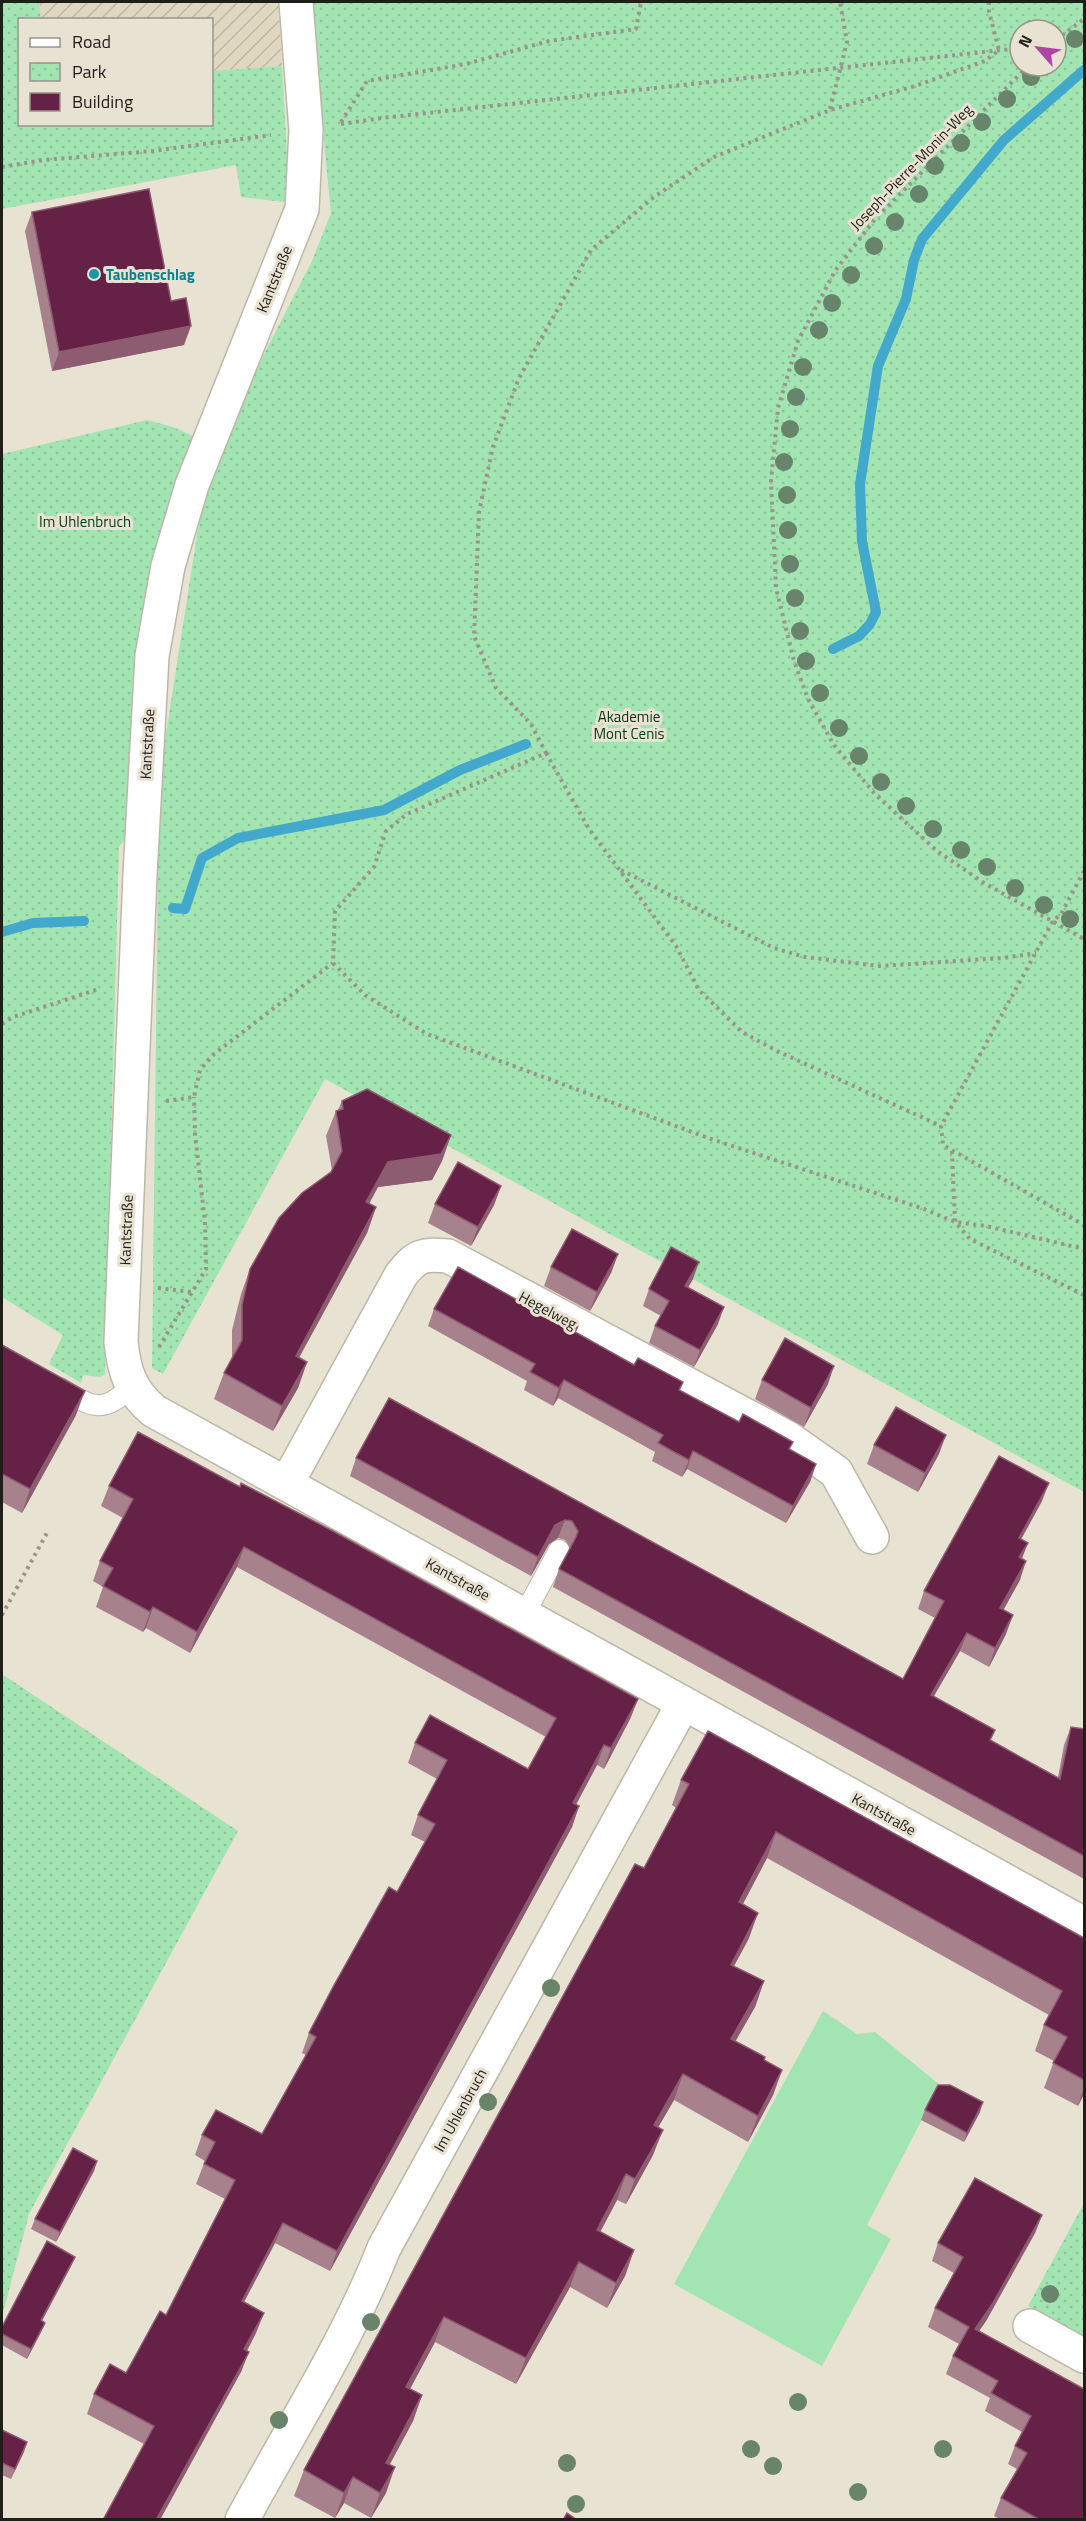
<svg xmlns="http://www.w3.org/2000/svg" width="1086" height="2521" font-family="'Titillium Web',sans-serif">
<defs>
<pattern id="industrial-furrows" width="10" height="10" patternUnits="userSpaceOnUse" patternTransform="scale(1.5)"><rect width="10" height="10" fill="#e0d7c1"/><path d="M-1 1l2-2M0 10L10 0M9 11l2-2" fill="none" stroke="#c0b8a5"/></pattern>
<pattern id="park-dots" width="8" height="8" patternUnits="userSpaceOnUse" patternTransform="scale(1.5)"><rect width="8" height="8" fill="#a2e4b2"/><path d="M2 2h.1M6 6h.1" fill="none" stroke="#8bc398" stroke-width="1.8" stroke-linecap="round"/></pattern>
</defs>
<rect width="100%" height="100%" fill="#e8e2d2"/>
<path fill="url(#industrial-furrows)" d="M39,2h239l4,64 -70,5v-51l-171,-1z"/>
<path fill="#a2e4b2" d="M823,2011l34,23 18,-2 65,53 -73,140 24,14 -69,127 -148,-82z"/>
<g fill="url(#park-dots)" fill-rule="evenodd">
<path d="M2,2h37l2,17 -21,1v104h192v-53l70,-5 7,125 -5,11 -43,-5 -5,-32 -234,44z"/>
<path d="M310,2h774v1490l-759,-413 -162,295 -11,-6 7,-589 45,-289 56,-128 52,-101 19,-48zM1020,30h36v36h-36z"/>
<path d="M147,420l26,7 27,12 -70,400h-5l-6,8 -14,527 -5,3 -17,-2 -2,8 -32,-19 14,-29 -61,-38v-843z"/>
<path d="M2,1674l236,157 -209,383 -27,103z"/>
<path d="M1084,2203v134l-56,-31z"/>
</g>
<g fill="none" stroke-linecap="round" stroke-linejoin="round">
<g stroke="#43a9cc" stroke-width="10">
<path d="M833,649l26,-13 11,-12 6,-12 -14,-71 -2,-57 18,-118 28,-67 8,-39 8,-21 82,-99 80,-70"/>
<path d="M173,908l12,1 17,-51 36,-20 146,-28 76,-40 66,-26"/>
<path d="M2,932l31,-9 51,-2"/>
</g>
<defs>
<g id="lane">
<path d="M60,1388c32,19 42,27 71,-1"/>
<path d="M524,1615l35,-65"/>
</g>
<g id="street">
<path d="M296,2l10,128 -4,79 -110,276 -24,81 -16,90 -12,219 -19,467c3,30 10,50 33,69l930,513"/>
<path d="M287,1483l114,-208c16,-20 21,-21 47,-19l340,182 48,34 36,65"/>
<path d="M1030,2326l54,30"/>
<path d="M242,2520c48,-89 105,-178 142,-272l299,-544"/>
</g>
</defs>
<use href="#lane" stroke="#bcb7a7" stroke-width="22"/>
<use href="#street" stroke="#bcb7a7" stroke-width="36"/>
<g stroke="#9a958a" stroke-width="4" stroke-dasharray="3 4.5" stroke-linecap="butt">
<path d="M989,2v10l10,38 -14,11 -70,25 -85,24 -116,47 -60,40 -63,53 -72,128 -26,69 -14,65 -5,124 22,52 35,36 15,29 -139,61 -21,17 -12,36 -39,44 -2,52 32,32 62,39 284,105 213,70 31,13 31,4 98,23"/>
<path d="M1056,40l28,-21"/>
<path d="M1028,66l-153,153 -40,52 -37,70 -20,67 -7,73 5,107 18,73 14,38 26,46 41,49 62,57 47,32 100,56"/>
<path d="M830,109l17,-67 -7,-40"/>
<path d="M341,122l26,-41 99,-17 83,-23 87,-12 5,-27"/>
<path d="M341,124l41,-6 638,-70"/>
<path d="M2,167l41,-7 110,-9 118,-16"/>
<path d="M546,753l43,76 87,117 23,44 43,42 35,19 164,75"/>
<path d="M621,870l153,78 31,9 74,9 124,-8 33,-5"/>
<path d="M1084,871l-23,43 -8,7 -112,205 2,19 141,80"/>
<path d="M2,1024l11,-7 86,-28"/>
<path d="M166,1101l28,-4 6,-27 14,-16 119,-91"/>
<path d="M952,1151l3,71 15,17 114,56"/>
<path d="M158,1288l34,4"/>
<path d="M159,1347l47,-78 -1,-47 -10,-88 -1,-37"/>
<path d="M2,1615l46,-84"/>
</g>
<use href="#lane" stroke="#fff" stroke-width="20"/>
<use href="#street" stroke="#fff" stroke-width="33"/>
</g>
<g fill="#68856b">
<circle cx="1075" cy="39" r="9"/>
<circle cx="1031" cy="77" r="9"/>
<circle cx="1007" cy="99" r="9"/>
<circle cx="982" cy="122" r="9"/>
<circle cx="961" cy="143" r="9"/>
<circle cx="935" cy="166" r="9"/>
<circle cx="919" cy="194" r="9"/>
<circle cx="895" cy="222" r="9"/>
<circle cx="874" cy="246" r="9"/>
<circle cx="851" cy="275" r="9"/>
<circle cx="832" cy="303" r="9"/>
<circle cx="819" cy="330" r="9"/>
<circle cx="803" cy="367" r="9"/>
<circle cx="796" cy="397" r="9"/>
<circle cx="790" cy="429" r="9"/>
<circle cx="784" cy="462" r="9"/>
<circle cx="787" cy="495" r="9"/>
<circle cx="788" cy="530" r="9"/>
<circle cx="790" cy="564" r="9"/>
<circle cx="795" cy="598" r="9"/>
<circle cx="800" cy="631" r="9"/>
<circle cx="806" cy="661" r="9"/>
<circle cx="820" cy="693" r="9"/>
<circle cx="839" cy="728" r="9"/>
<circle cx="859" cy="756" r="9"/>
<circle cx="881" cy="782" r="9"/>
<circle cx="906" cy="806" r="9"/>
<circle cx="933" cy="829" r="9"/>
<circle cx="961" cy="850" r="9"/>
<circle cx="987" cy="867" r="9"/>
<circle cx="1015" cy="888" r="9"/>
<circle cx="1044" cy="905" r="9"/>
<circle cx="1070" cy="919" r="9"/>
<circle cx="551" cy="1988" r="9"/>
<circle cx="488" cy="2102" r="9"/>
<circle cx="1050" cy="2294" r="9"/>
<circle cx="371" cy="2322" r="9"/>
<circle cx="798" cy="2402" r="9"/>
<circle cx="279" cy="2420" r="9"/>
<circle cx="751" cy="2449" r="9"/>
<circle cx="943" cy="2449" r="9"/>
<circle cx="567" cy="2463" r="9"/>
<circle cx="773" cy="2466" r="9"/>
<circle cx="858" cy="2492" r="9"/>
<circle cx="576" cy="2504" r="9"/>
</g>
<g fill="#a7828c">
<path d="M32,212l139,89 13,44 -132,26 -27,-140z"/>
<path d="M342,1101l109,34 -9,26 -10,19 -54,7 -9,17 7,3 -9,26 -68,125 8,4 -9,26 -25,43 -59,-32 10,-26 8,-16v-27l9,-36 9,-25 82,-99 -6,-34 10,-25 2,-1z"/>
<path d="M501,1186l-7,19 -23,41 -43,-23 7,-19z"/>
<path d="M618,1254l-7,19 -21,38 -46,-25 7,-19z"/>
<path d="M693,1279l-5,9 30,36 -24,43 -45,-24 6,-17 6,-10 -18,-10 6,-17z"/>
<path d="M530,1307l48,19 -2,6 58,33 49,17 -3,8 136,74 -6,18 -24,41 -99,-54 -5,8 -30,-16 3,-9 -97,-54 -5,8 -29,-16 3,-9 -99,-55 6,-17z"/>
<path d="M2,1345l74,70 -54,98 -20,-11z"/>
<path d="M762,1380l66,4 -24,43 -49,-28z"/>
<path d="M389,1398l514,281 32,-61 -17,-9 6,-18 118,-90 -21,38 1,20 -2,21 -17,30 3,24 -17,33 -29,-16 -26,45 57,45 67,36 6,-32 7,-18 13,2v150l-531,-292 6,-18 11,-21 -5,-8 -7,-2 -9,6 -18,32 -181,-100 6,-18z"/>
<path d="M874,1445l65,9 -21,38 -51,-28z"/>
<path d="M109,1486l131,1 398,212 -8,20 -26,50 -7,-4 -21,40 3,1 -7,21 -242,444 -55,-28 -31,59 12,31 -9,18 -6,21 -97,72 -57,-30 7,-20 32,-21 40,-58 59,-116 -29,-15 9,-23 -10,-6 7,-20 60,-1 44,-79 -4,-2 7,-20 88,-141 28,-50 -14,-7 7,-20 19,-36 -29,-16 7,-20 113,26 18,-32 -309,-170 -47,86 -44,-25 -3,4 -47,-25 7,-20 -10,-6 7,-20 23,-43 -22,-12z"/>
<path d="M681,1780l403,158v156l-6,12 -34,-18 10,-27 -19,-10 9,-26 5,-10 -282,-157 -24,46 6,34 -15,28 30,15 -9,26 -20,34 29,19 18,10 -9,25 -25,47 -74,-42 -16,27 -5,28 -27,49 -9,-4 -17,32 34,18 -9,26 -18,32 -37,-21 -54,97 -81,-42 -25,47 12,6 -9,26 -23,43 -4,29 -15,25 -27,-15 -9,15 -41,-22 10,-26 340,-602 32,-60 -4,-3z"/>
<path d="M925,2110l55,2 -16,30 -43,-22z"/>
<path d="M97,2161l-3,10 -38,71 -25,-13 4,-10z"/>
<path d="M1042,2215l-7,18 -49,88 -7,10 105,58v131h-83l-7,-4 7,-18 16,-29 -9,-5 7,-18 7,-14 -37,-21 5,-13 -44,-24 7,-18 6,-12 -31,-17 7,-19 19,-35 -22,-12 6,-18z"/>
<path d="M75,2257l-4,9 -29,55 -1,11 -14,27 -25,-14v-18z"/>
<path d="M2,2430l25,12 -16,37 -9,-4z"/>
</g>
<g fill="#8d5c70">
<path d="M191,326l-7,19 -132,26 7,-19z"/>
<path d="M451,1135l-9,26 -10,19 -54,7 -22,40 10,-25 22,-40z"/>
<path d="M501,1186l-7,19 -23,41 7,-19z"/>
<path d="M376,1207l-9,26 -81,148 10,-25z"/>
<path d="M618,1254l-7,19 -21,38 7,-19z"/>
<path d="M699,1262l-6,17 -14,23 6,-16z"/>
<path d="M724,1307l-6,17 -24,43 6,-17z"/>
<path d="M307,1362l-9,26 -25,43 9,-25z"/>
<path d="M834,1366l-6,18 -24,43 7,-19z"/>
<path d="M564,1380l-6,18 -5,8 6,-18z"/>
<path d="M85,1391l-9,24 -54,98 8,-24z"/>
<path d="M946,1435l-7,19 -21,38 7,-19z"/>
<path d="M693,1451l-6,18 -5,8 7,-17z"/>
<path d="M816,1464l-6,18 -24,41 7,-17z"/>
<path d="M1049,1483l-7,18 -30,55 7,-18z"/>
<path d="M565,1520l-7,18 -9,6 -18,32 7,-19 17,-32z"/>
<path d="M1028,1543l-7,18 -2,-4z"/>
<path d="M244,1547l-7,20 -47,86 7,-21z"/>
<path d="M1026,1561l-6,19 -26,47 6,-19z"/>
<path d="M153,1607l-7,21 -3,4 7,-20z"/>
<path d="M1013,1615l-7,19 -17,33 6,-19z"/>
<path d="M967,1633l-7,18 -36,62 7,-18z"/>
<path d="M638,1699l-8,20 -26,50 7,-21z"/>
<path d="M604,1745l-7,20 -31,58 7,-20z"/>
<path d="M579,1806l-7,21 -242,444 7,-20z"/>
<path d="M776,1832l-9,26 -37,70 9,-26z"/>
<path d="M758,1913l-9,25 -28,52 10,-25z"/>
<path d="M764,1981l-9,26 -33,58 9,-26z"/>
<path d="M782,2070l-9,25 -25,47 10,-26z"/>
<path d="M683,2074l-9,26 -29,50 9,-25z"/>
<path d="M1084,2087v7l-6,12z"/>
<path d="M983,2102l-3,10 -16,30 3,-9z"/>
<path d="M663,2130l-10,25 -27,49 9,-25z"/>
<path d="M97,2161l-3,10 -38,71 4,-10z"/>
<path d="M626,2174l-9,26 -29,55 9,-25z"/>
<path d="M1042,2215l-7,18 -49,88 -18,26 7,-18z"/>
<path d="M283,2223l-8,20 -41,78 8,-20z"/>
<path d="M634,2250l-9,26 -18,32 9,-25z"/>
<path d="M75,2257l-4,9 -34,64 4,-10z"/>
<path d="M579,2262l-9,25 -54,97 10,-26z"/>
<path d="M264,2313l-8,20 -19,36 7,-20z"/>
<path d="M444,2317l-9,25 -38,71 9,-26z"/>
<path d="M45,2323l-4,9 -14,27 4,-10z"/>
<path d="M249,2352l-8,20 -81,148h-4z"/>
<path d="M422,2395l-9,26 -36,67 9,-25z"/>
<path d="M27,2442l-3,10 -13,27 4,-10z"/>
<path d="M395,2467l-9,26 -15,25 9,-25z"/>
<path d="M353,2477l-9,26 -9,15 9,-25z"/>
</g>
<g fill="#662246" stroke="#8d5c70" stroke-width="1.5">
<path d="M149,189l22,112 15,-3 5,28 -132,26 -27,-140z"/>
<path d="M367,1089l84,46 -10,19 -53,8 -22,40 10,5 -80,149 11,6 -25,44 -58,-33 18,-33v-35l8,-36 29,-51 23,-25 29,-21 11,-21 -6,-40 7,-2 -1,-8z"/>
<path d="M458,1162l43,24 -23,41 -43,-23z"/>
<path d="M572,1229l46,25 -21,38 -46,-25z"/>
<path d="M671,1247l28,15 -14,24 39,21 -24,43 -45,-24 14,-25 -20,-12z"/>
<path d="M458,1267l72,40 3,-5 45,24 -3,6 59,33 4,-7 45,24 -4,8 60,32 4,-8 41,23 9,5 -4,7 27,15 -23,42 -100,-55 -4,9 -15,-8 -16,-9 5,-8 -99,-55 -5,8 -29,-16 5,-8 -101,-55z"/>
<path d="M785,1338l49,28 -23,42 -49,-28z"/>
<path d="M2,1345l83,46 -55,98 -28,-15z"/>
<path d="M389,1398l514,281 41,-78 -20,-10 75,-135 50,27 -30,55 9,5 -9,14 7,4 -26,47 13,7 -18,33 -28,-15 -36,62 64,35 -5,10 70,39 11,-52 13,2v127l-525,-287 17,-32 2,-6 -6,-10 -7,-1 -10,5 -17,32 -182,-99z"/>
<path d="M896,1407l50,28 -21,38 -51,-28z"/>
<path d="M138,1432l102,55 1,-4 90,47 307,169 -27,49 -7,-3 -31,58 6,3 -242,445 -54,-28 -41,78 22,12 -20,36 5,3 -93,168h-53l51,-94 -60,-32 16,-30 16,9 34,-62 6,4 69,-135 -31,-16 11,-22 -13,-7 14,-25 46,24 54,-97 -7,-4 24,-46 56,-100 8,5 38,-68 -17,-9 29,-55 -32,-17 15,-28 98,54 28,-51 -312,-171 -47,85 -44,-25 -3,5 -47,-26 10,-18 -13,-7 33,-62 -24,-13z"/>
<path d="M708,1731l376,207v142l-31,-17 14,-26 -23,-12 18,-34 -286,-159 -37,70 19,11 -27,52 33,16 -33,58 34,18 -1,3 18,10 -24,46 -75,-42 -29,51 9,5 -28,49 -9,-5 -29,56 37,20 -18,33 -37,-21 -53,96 -82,-41 -38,70 16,8 -36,68 9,4 -15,26 -27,-16 -9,16 -40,-23 331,-606 9,4 45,-84 -8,-4z"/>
<path d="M938,2085h12l33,17 -16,31 -42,-23z"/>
<path d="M73,2148l24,13 -37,71 -25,-13z"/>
<path d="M975,2178l67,37 -49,88 -18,26 109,60v131h-44l-39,-22 26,-45 -12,-7 16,-30 -40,-23 7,-12 -45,-25 16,-29 -34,-19 28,-51 -25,-14z"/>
<path d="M47,2241l28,16 -34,63 4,3 -14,26 -29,-15v-7z"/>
<path d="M2,2430l25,12 -12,27 -13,-6z"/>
<path d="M567,2513l10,7h-14z"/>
</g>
<circle fill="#0f9aa8" stroke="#e8e2d2" stroke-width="2" cx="94" cy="274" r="6"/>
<g text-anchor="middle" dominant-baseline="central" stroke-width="6" stroke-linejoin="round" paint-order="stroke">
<g font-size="15" fill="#201e19" stroke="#e8e2d2">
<text transform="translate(911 167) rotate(-46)">Joseph-Pierre-Monin-Weg</text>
<text transform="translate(274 279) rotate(-68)">Kantstraße</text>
<text transform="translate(147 744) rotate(-87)">Kantstraße</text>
<text transform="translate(126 1230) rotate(-88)">Kantstraße</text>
<text transform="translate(548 1310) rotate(28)">Hegelweg</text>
<text transform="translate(458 1579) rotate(29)">Kantstraße</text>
<text transform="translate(884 1814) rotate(29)">Kantstraße</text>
<text transform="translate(460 2110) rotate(-61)">Im Uhlenbruch</text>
</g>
<g font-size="15" font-weight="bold" fill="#0d838f" stroke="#e8e2d2" text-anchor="start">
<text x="106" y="274">Taubenschlag</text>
</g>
<g font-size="15" fill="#003917" stroke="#e8e2d2">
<text x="85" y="521">Im Uhlenbruch</text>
<text x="629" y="716">Akademie<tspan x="629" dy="17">Mont Cenis</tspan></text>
</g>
</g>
<rect width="1086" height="2521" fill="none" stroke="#201e19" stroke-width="6"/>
<rect x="18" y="18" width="195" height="108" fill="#e8e2d2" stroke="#989488" stroke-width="1.5"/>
<rect x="30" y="38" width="30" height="9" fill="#ffffff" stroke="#989488" stroke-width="1.5"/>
<text x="72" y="48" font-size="18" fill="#201e19">Road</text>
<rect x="30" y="63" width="30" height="18" fill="url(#park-dots)" stroke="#989488" stroke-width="1.5"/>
<text x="72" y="78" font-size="18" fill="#201e19">Park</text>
<rect x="30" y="93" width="30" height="18" fill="#662246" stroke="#989488" stroke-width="1.5"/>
<text x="72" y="108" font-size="18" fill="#201e19">Building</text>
<g transform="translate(1038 48) rotate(298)"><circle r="28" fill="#e8e2d2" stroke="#989488" stroke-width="1.5"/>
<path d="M0-4.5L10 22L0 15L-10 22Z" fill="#af44a5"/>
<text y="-9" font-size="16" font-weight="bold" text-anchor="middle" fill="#201e19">N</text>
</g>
</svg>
